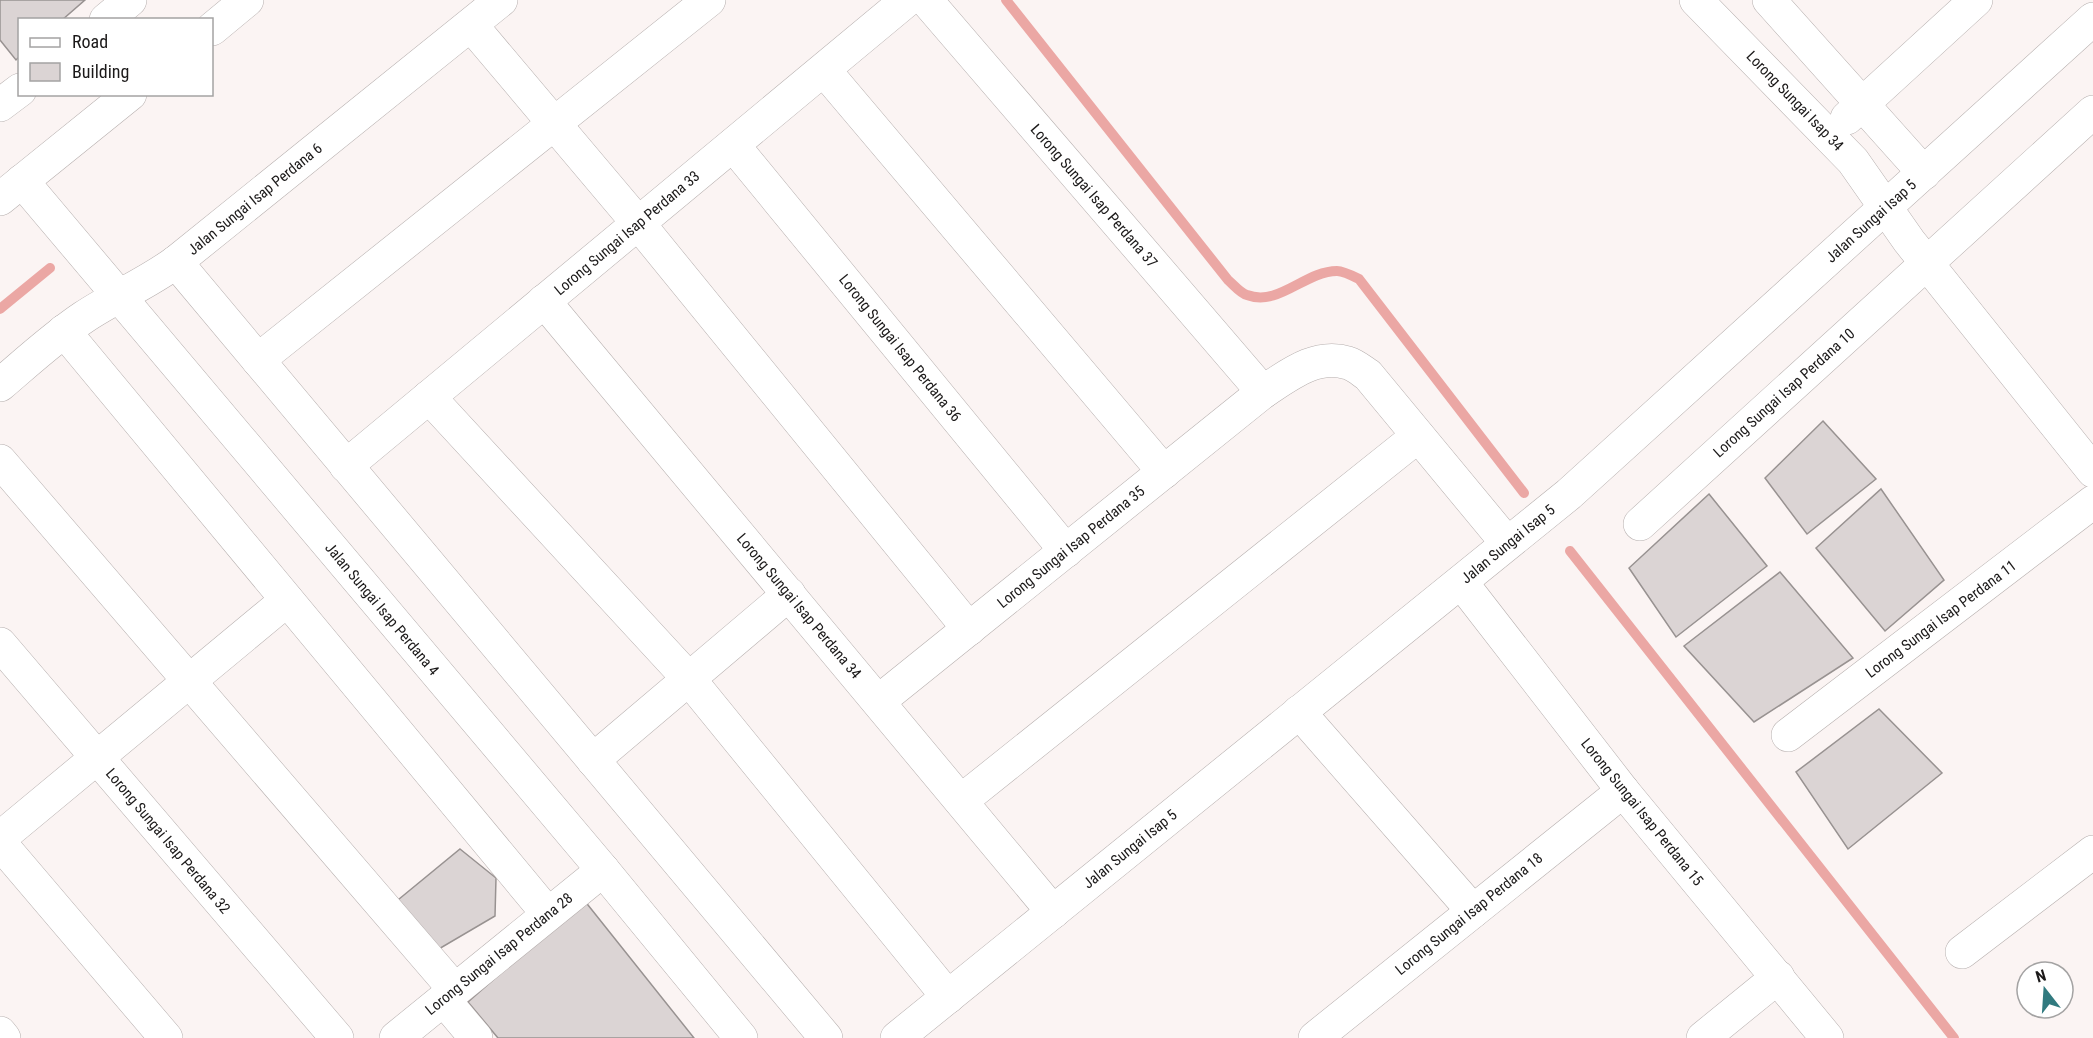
<svg xmlns="http://www.w3.org/2000/svg" width="2093" height="1038" font-family="'Roboto Condensed',sans-serif">
<rect width="100%" height="100%" fill="#fbf4f3"/>
<g fill="none" stroke-linecap="round" stroke-linejoin="round">
<g stroke="#eba7a4" stroke-width="10">
<path d="M1006,0l222,280c6,5 12,13 19,15 32,12 58,-24 90,-24 6,0 16,5 22,8l165,214"/>
<path d="M0,309l50,-41"/>
<path d="M1570,551l384,487"/>
</g>
</g>
<g fill="#dbd4d4" stroke="#989291" stroke-width="1.5">
<path d="M0,0h85l-23,20h-42v36l-4,4 -16,-20z"/>
<path d="M1823,421l53,58 -69,55 -42,-56z"/>
<path d="M1881,489l63,91 -59,51 -69,-83z"/>
<path d="M1709,494l58,72 -91,71 -47,-69z"/>
<path d="M1780,572l73,86 -99,64 -70,-76z"/>
<path d="M1879,709l63,64 -94,76 -52,-77z"/>
<path d="M460,849l36,29 -1,38 -63,37 -39,-49z"/>
<path d="M584,900l110,138h-196l-30,-36z"/>
</g>
<g fill="none" stroke-linecap="round" stroke-linejoin="round">
<defs>
<g id="minor">
<path d="M926,0l337,392"/>
<path d="M1696,0l157,161 56,80 184,230"/>
<path d="M1769,0l155,173"/>
<path d="M106,20l24,-20"/>
<path d="M471,25l167,198 331,406"/>
<path d="M212,29l35,-29"/>
<path d="M824,70l340,402"/>
<path d="M0,105l20,-15"/>
<path d="M1847,118l129,-118"/>
<path d="M733,145l333,406"/>
<path d="M22,181l581,689 138,168"/>
<path d="M0,199l130,-105"/>
<path d="M176,262l650,776"/>
<path d="M544,301l509,611"/>
<path d="M64,331l484,583"/>
<path d="M258,360l451,-360"/>
<path d="M0,385c27,-23 54,-48 84,-68 30,-20 62,-33 92,-55l325,-262"/>
<path d="M429,397l260,282 259,318"/>
<path d="M0,461l455,529"/>
<path d="M346,466l561,-466"/>
<path d="M1640,524l453,-412"/>
<path d="M1461,582l162,209 204,247"/>
<path d="M0,644l337,394"/>
<path d="M879,701l384,-309c26,-17 53,-39 85,-29 7,2 14,8 20,12l139,168"/>
<path d="M1299,712l174,199"/>
<path d="M1788,735l305,-233"/>
<path d="M593,760l196,-166"/>
<path d="M961,801l457,-365"/>
<path d="M0,838l287,-238"/>
<path d="M0,843l166,195"/>
<path d="M1962,952l131,-100"/>
<path d="M444,1000l32,38"/>
<path d="M0,1033l4,5"/>
<path d="M396,1038l207,-168"/>
<path d="M897,1038l672,-544 524,-475"/>
<path d="M1315,1038l308,-247"/>
<path d="M1703,1038l75,-61"/>
</g>
</defs>
<use href="#minor" stroke="#b6afae" stroke-width="34"/>
<use href="#minor" stroke="#fff" stroke-width="33"/>
</g>
<g text-anchor="middle" dominant-baseline="central" stroke-width="6" stroke-linejoin="round" paint-order="stroke">
<g font-size="15" fill="#1b1919" stroke="#fff">
<text transform="translate(1795 101) rotate(46)">Lorong Sungai Isap 34</text>
<text transform="translate(1094 196) rotate(49)">Lorong Sungai Isap Perdana 37</text>
<text transform="translate(255 199) rotate(-39)">Jalan Sungai Isap Perdana 6</text>
<text transform="translate(1871 221) rotate(-42)">Jalan Sungai Isap 5</text>
<text transform="translate(627 233) rotate(-40)">Lorong Sungai Isap Perdana 33</text>
<text transform="translate(900 348) rotate(51)">Lorong Sungai Isap Perdana 36</text>
<text transform="translate(1784 393) rotate(-42)">Lorong Sungai Isap Perdana 10</text>
<text transform="translate(1508 544) rotate(-39)">Jalan Sungai Isap 5</text>
<text transform="translate(1071 547) rotate(-39)">Lorong Sungai Isap Perdana 35</text>
<text transform="translate(799 606) rotate(50)">Lorong Sungai Isap Perdana 34</text>
<text transform="translate(382 609) rotate(50)">Jalan Sungai Isap Perdana 4</text>
<text transform="translate(1941 619) rotate(-37)">Lorong Sungai Isap Perdana 11</text>
<text transform="translate(1642 812) rotate(51)">Lorong Sungai Isap Perdana 15</text>
<text transform="translate(168 841) rotate(50)">Lorong Sungai Isap Perdana 32</text>
<text transform="translate(1130 849) rotate(-39)">Jalan Sungai Isap 5</text>
<text transform="translate(1469 914) rotate(-39)">Lorong Sungai Isap Perdana 18</text>
<text transform="translate(499 954) rotate(-39)">Lorong Sungai Isap Perdana 28</text>
</g>
</g>
<rect x="18" y="18" width="195" height="78" fill="#ffffff" stroke="#a4a3a3" stroke-width="1.5"/>
<rect x="30" y="38" width="30" height="9" fill="#ffffff" stroke="#a4a3a3" stroke-width="1.5"/>
<text x="72" y="48" font-size="18" fill="#1b1919">Road</text>
<rect x="30" y="63" width="30" height="18" fill="#dbd4d4" stroke="#a4a3a3" stroke-width="1.5"/>
<text x="72" y="78" font-size="18" fill="#1b1919">Building</text>
<g transform="translate(2045 990) rotate(343)"><circle r="28" fill="#ffffff" stroke="#a4a3a3" stroke-width="1.5"/>
<path d="M0-4.5L10 22L0 15L-10 22Z" fill="#317a7f"/>
<text y="-9" font-size="16" font-weight="bold" text-anchor="middle" fill="#1b1919">N</text>
</g>
</svg>
